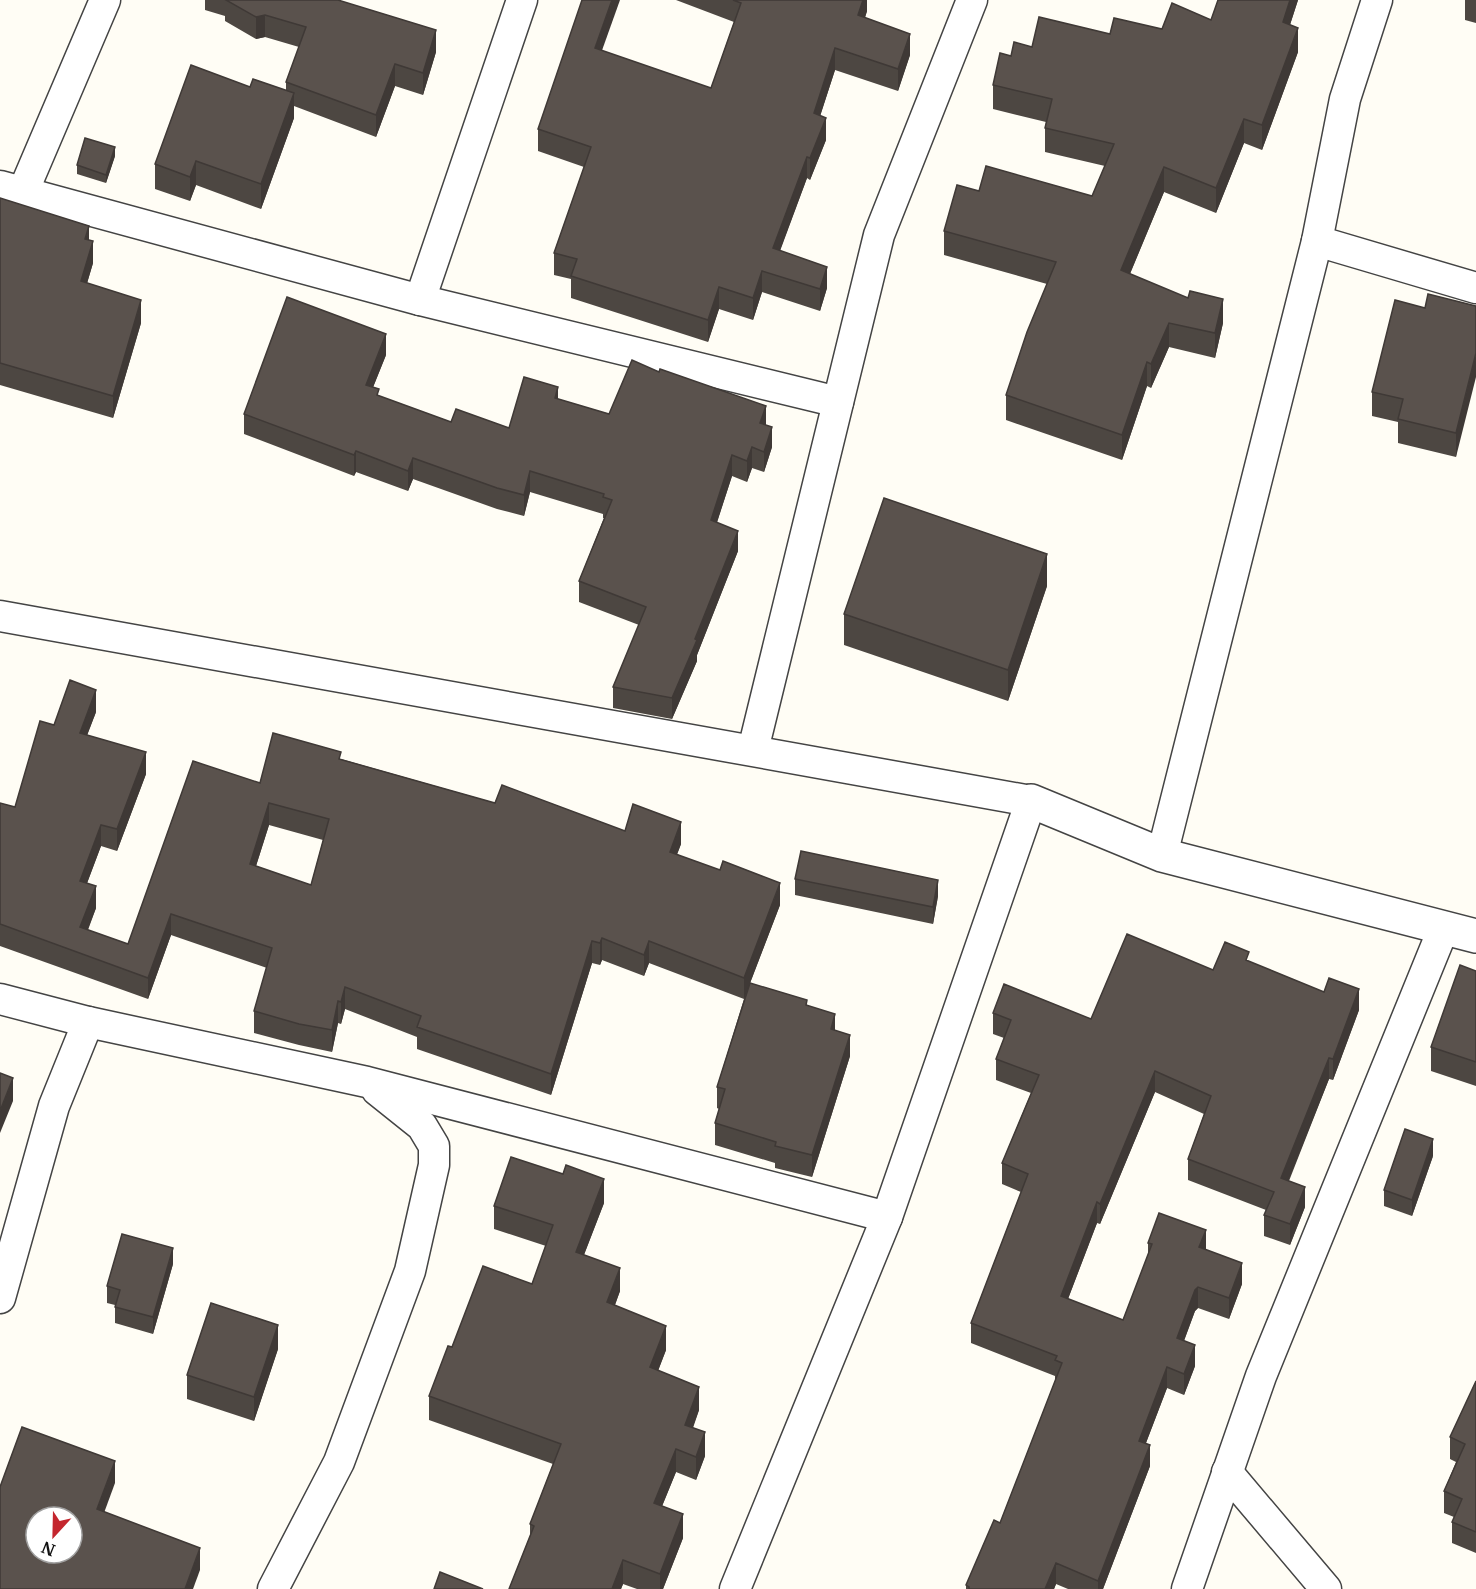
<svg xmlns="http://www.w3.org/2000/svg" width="1476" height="1589" font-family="Merriweather,serif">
<rect width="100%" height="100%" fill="#fffdf5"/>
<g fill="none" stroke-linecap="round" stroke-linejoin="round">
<defs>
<g id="minor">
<path d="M0,186l420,114 418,102"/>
<path d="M23,192l82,-192"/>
<path d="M1317,241l159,47"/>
<path d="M420,300l102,-300"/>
<path d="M0,616l1031,185 -144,416 -152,372"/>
<path d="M753,750l126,-515 93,-235"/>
<path d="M1162,855l155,-614 28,-142 32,-99"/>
<path d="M0,999l88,23 279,60 520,135"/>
<path d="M0,1298l54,-192 34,-84"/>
<path d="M1227,1472l99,117"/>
<path d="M273,1589l66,-127 71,-191 24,-106v-19l-12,-20 -45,-36"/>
<path d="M1187,1589l74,-213 183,-449"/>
</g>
<path id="tertiary" d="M1031,801l131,54 314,81"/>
</defs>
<use href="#minor" stroke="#444" stroke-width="33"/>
<use href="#tertiary" stroke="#444" stroke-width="36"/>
<use href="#minor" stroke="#fff" stroke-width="30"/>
<use href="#tertiary" stroke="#fff" stroke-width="33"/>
</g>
<g fill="#4d4742" fill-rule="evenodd">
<path d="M205,0h133l98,52 -13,43 -28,-9 -19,51 -82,-31v12l-33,91 -65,-24 -6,16 -35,-12v-25l95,-77 36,4v-9l13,-35 -34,-10 -9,2 -31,-18v-5l-20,-6z"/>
<path d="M676,0h191v11l-2,7 45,37 -12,36 -63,-21 -15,46 6,24 -16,40 -3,-2 -27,72 47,38 -7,23 -58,-19 -9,28 -34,-11 -11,33 -137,-44v-19l-17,-4v-22l30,-86 -46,-16v-22l64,-78 109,37 23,-66z"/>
<path d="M1218,0h80l-8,25 8,27 -36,98 -18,-7 -28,70 -52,-21 -34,82 93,49 -8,35 -46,-11 -18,41 -4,-2 -25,74 -116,-40v-25l41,-111 -103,-29v-24l35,-40 113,5 13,-30 -60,-14v-24l1,-6 -53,-13v-24l18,-29 21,-9 78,-13 52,-5 49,-9z"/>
<path d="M1465,0h11v23l-11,-3z"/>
<path d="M115,156l-9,27 -29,-9v-9z"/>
<path d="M0,198l89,42 4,23 -6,20 54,40 -28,95 -113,-33z"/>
<path d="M1476,306l-20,151 -58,-14v-21l-26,-6v-24l53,-84z"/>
<path d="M386,355l-13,32 6,9 72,26 58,6 49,-29 51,15 157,11 6,22 -8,25 -12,-4 -5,14 -15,-6 -15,46 21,29 -41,104v6l-25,58 -59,-11v-21l26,-62 -60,-23v-21l25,-63h-1v-4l-73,-22 -6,24 -27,-7 -84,-30 -5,12 -52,-19 -2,4 -110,-42v-20z"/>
<path d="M1047,586l-39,115 -164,-56v-31z"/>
<path d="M96,712l-9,23 59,39 -29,77 -16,-5 -14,37 9,25 -8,22 40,14 132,-161 81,-24 154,44 186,41 -4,10 103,51 -30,78 57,22 28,25 15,26 -38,121 -37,-9v-5l-60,-18v-22l4,-14 -2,-1v-21l27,-88 -95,-36 -5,13 -42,-16 -2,5 -8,-2 -41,132 -134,-46v-12l-72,-28 -4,15 -3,-1 -6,29 -33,-7 -45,-12v-22l13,-43 -96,-33 -23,64 -148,-53v-143l15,4 39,-82zM269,825l54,15 -12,45 -55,-19z"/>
<path d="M795,879l143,17 -5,28 -138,-29z"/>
<path d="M1249,962l110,48 -26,70 -4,-1 -40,102 16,26 -15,38 -26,-9v-21l2,-5 -78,-30v-21l16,-45 -49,-22 -55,132 -3,-1 -29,76 55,21 25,-65v-12l58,6 36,35 -13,35 -31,-11 -3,3 -11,30 11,25 -11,29 -17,-7 -21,55 4,23 -47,123h-35l-12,-5 -2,5h-88v-4l34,-62 55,-142v-5l-84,-33v-20l50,-131 -19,-8v-21l29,-70 -35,-13v-21l8,-21 -11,-4v-21l98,6 122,-49z"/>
<path d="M1476,971v115l-45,-15v-24z"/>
<path d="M1433,1156l-21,60 -28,-10v-16z"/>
<path d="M604,1203l-20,52 36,36 -5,14 51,45 -8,21 41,39 -6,18 12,28 -9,24 -20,-8 -14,34 21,32 -20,51h-26l-14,-5 -2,5h-112l21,-53v-12l23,-60 -124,-44v-24l23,-49 80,-63 14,-38 -52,-17v-23z"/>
<path d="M173,1264l-20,70 -38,-11v-18l-8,-2v-17z"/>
<path d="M278,1349l-24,72 -67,-22v-24z"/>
<path d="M1476,1381v172l-24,-10v-21l2,-5 -10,-4v-22l12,-29 -6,-3v-22z"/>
</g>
<g fill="#3f3936">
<path d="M612,0h8l-25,70v-22z"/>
<path d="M863,0h4v11l-9,26v-22z"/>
<path d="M1290,0h8l-15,46v-24z"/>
<path d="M265,15v22l-9,2v-22z"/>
<path d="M1298,28v24l-36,98v-25z"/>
<path d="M436,30v22l-13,43v-22z"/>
<path d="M910,34v21l-12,36v-22z"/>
<path d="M835,48v22l-21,65v-22z"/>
<path d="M395,64v22l-19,51v-22z"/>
<path d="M294,93v25l-33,91v-25z"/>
<path d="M826,118v22l-16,40v-22z"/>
<path d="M1244,119v24l-28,70v-25z"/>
<path d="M115,147v9l-9,27v-8z"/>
<path d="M807,157v21l-34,92v-22z"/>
<path d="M196,161v24l-6,16v-24z"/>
<path d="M1164,167v25l-43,103v-25z"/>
<path d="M89,226v22l-4,-9z"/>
<path d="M93,241v22l-12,41v-23z"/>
<path d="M827,267v21l-7,23v-22z"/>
<path d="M762,271v21l-9,28v-22z"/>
<path d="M719,287v22l-11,33v-22z"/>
<path d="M1223,299v24l-8,35v-25z"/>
<path d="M141,300v23l-28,95v-22z"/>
<path d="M1169,323v24l-18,41v-24z"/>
<path d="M386,334v21l-20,50v-20z"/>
<path d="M1476,353v24l-20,80v-24z"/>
<path d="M1147,362v24l-25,74v-25z"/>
<path d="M558,387v21l-3,-10z"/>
<path d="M766,406v21l-6,-4z"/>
<path d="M772,427v20l-8,25v-20z"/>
<path d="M752,447v21l-5,14v-21z"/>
<path d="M356,451v21l-2,4v-21z"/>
<path d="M732,455v21l-21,65v-21z"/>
<path d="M413,458v21l-5,12v-20z"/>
<path d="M530,471v21l-6,24v-21z"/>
<path d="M738,531v20l-41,104v6l-25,58v-21z"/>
<path d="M1047,554v32l-39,115v-31z"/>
<path d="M96,690v22l-16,42v-21z"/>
<path d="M146,752v22l-29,77v-22z"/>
<path d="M269,803v22l-19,60v-21z"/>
<path d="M681,822v22l-11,29v-21z"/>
<path d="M101,825v21l-21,56v-21z"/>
<path d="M938,880v16l-5,28v-17z"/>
<path d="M780,883v22l-36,94v-21z"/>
<path d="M96,886v22l-16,41v-22z"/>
<path d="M171,914v21l-23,64v-21z"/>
<path d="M602,938v22l-2,5v-22z"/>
<path d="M592,941v22l-41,132v-21z"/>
<path d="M649,941v22l-5,13v-21z"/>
<path d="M345,987v22l-4,15v-22z"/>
<path d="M1359,989v21l-26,70v-21z"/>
<path d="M338,1001v22l-6,29v-22z"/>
<path d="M835,1014v22l-4,-7z"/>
<path d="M850,1035v21l-38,121v-22z"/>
<path d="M1329,1058v21l-48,120v-21z"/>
<path d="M1155,1071v21l-55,132v-20z"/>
<path d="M13,1078v23l-13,32v-22z"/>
<path d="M1433,1139v17l-21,60v-16z"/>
<path d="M604,1179v24l-28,72v-23z"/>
<path d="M1305,1187v20l-15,38v-21z"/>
<path d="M1097,1202v21l-36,94v-21z"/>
<path d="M1206,1230v21l-7,-4z"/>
<path d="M173,1248v16l-20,70v-17z"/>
<path d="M1242,1263v21l-13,35v-21z"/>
<path d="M620,1268v23l-13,35v-24z"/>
<path d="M1198,1287v21l-3,3 -18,48v-21l18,-48z"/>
<path d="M278,1325v24l-24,72v-24z"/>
<path d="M666,1326v24l-16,41v-24z"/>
<path d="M1195,1345v21l-11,29v-21z"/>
<path d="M1167,1367v21l-28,73v-20z"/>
<path d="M699,1387v23l-14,38v-23z"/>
<path d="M705,1432v24l-9,24v-23z"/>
<path d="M1150,1445v21l-47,123h-5v-8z"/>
<path d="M676,1449v23l-22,54v-23z"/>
<path d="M115,1461v22l-18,49v-23z"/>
<path d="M683,1514v24l-20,51h-3v-15z"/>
<path d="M200,1548v22l-7,19h-8z"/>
<path d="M623,1560v24l-2,5h-9z"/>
<path d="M1056,1563v21l-2,5h-9z"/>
</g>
<g fill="#5a524d" stroke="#3f3936" stroke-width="1.5" fill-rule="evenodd">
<path d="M226,0h112l98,30 -13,43 -28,-9 -19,51 -90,-33 20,-55 -41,-12 -9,2z"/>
<path d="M582,0h30l-17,48 116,40 30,-85 -8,-3h130l-5,15 52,19 -12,35 -63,-21 -21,65 12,5 -16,40 -3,-1 -34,91 54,19 -7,22 -58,-18 -9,27 -34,-11 -11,33 -137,-44 6,-17 -23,-6 37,-106 -53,-18z"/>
<path d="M1218,0h72l-7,22 15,6 -36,97 -18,-6 -28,69 -52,-21 -43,103 67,28 2,-7 33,8 -8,34 -46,-10 -18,41 -4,-2 -25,73 -116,-40 21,-63 29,-70 -112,-31 13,-46 22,6 7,-25 106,30 22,-52 -69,-16 7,-29 -59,-14 7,-32 11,3 3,-14 18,5 7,-30 71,17 4,-16 48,11 10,-26 39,17z"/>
<path d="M191,65l59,22 3,-8 41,14 -33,91 -65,-23 -6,16 -35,-13z"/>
<path d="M85,138l30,9 -9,28 -29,-10z"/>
<path d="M0,198l89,28 -4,13 8,2 -12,40 60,19 -28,96 -113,-33z"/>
<path d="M1428,294l48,12v47l-20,80 -58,-14 5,-20 -31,-7 23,-92 30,8z"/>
<path d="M287,297l99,37 -20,51 13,4 -2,6 74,27 5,-13 53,19 15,-51 34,10 -3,11 54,16 23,-54 27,12 1,-3 106,37 -6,17 12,4 -8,25 -12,-5 -5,14 -15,-6 -21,65 27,11 -43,108 2,1 -25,58 -59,-11 33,-80 -67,-26 33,-81 -9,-3 1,-3 -74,-23 -6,24 -27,-7 -84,-30 -5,13 -52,-20 -2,4 -110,-41z"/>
<path d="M884,498l163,56 -39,116 -164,-56z"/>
<path d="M70,680l26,10 -16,43 66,19 -29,77 -16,-4 -21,56 16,5 -16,41 48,17 65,-183 67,22 13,-50 68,19 -2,7 156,44 7,-18 123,46 8,-27 48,18 -11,30 50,18 3,-9 57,22 -36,95 -95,-37 -5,14 -42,-17 -2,5 -8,-2 -41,133 -134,-47 4,-11 -76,-29 -4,15 -3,-1 -6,29 -33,-6 -45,-13 18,-63 -101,-34 -23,64 -148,-54v-121l15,4 25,-86 14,4zM269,803l60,16 -18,66 -61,-21z"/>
<path d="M801,851l137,29 -5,27 -138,-28z"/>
<path d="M1127,934l86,36 12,-28 24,10 -3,8 78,32 5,-14 30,11 -26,70 -4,-1 -48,120 24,9 -15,37 -26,-9 10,-23 -86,-33 23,-63 -56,-25 -55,133 -3,-2 -36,94 62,24 29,-76 -4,-1 11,-30 47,17 -7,17 43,16 -13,35 -31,-11 -3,3 -18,48 18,7 -11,29 -17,-7 -28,74 11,4 -52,136 -42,-18 -11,26h-76v-2l-3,-2 28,-65 6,3 62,-160 -7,-3 2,-4 -86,-33 57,-149 -26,-11 37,-88 -43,-16 15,-39 -18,-7 11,-29 87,35z"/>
<path d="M1460,965l16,6v91l-45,-15z"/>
<path d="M750,983l57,17 -1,5 29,9 -4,15 19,6 -38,120 -37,-9 1,-4 -61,-19 10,-34 -8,-2z"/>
<path d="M0,1073l13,5 -13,33z"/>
<path d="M1405,1129l28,10 -21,61 -28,-10z"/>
<path d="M511,1157l52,17 3,-9 38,14 -28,73 44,16 -13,34 59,24 -16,41 49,20 -14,38 20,7 -9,25 -20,-8 -22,54 29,11 -23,60 -37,-14 -11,29h-103l25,-63 -4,-2 31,-80 -132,-48 19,-50 4,1 31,-81 49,18 21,-59 -59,-19z"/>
<path d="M122,1234l51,14 -20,69 -38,-10 5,-17 -13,-4z"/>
<path d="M211,1303l67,22 -24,72 -67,-22z"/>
<path d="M1476,1381v151l-24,-10 10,-23 -18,-8 21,-47 -15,-7z"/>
<path d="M22,1427l93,34 -18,48 103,39 -15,41h-185v-102zM36,1517h36v36h-36z"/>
<path d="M440,1572l43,17h-49z"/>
</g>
<g transform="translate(54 1535) rotate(202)"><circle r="28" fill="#ffffff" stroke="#a0a0a0" stroke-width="1.5"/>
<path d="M0-4.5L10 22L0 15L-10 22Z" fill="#c4262e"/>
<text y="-9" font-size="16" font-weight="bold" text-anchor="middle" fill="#111111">N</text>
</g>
</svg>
